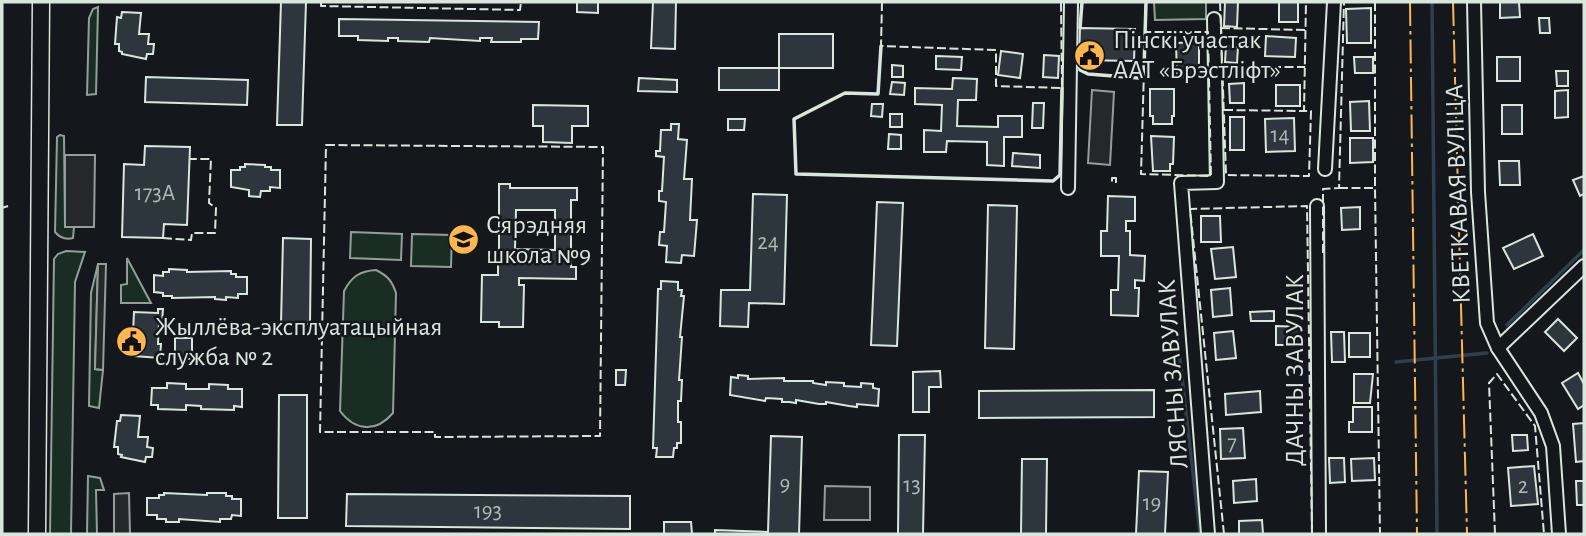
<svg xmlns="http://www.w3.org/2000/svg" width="1586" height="536" font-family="'Alegreya Sans',sans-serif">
<rect width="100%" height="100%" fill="#14181c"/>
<g fill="#1a2d24" stroke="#939e99" stroke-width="2">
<path d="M1154,2h52v17l-51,1z"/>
<path d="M98,7l-2,87 -9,1 2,-77 4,-9z"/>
<path d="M60,135l4,1 1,91h9l-1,11c-8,2 -13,0 -18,-6l2,-95z"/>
<path d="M351,232l51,2 -1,26 -51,-2z"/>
<path d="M412,234l40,1 -1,32 -40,-1z"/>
<path d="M66,251l19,1 -10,30 -4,252h-21l4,-275 4,-5z"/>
<path d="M127,258l24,45h-30v-18l6,-1z"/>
<path d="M98,264l-3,105 8,1 -4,38 -10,-2 2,-113z"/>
<path d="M376,270c12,6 16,11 20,23l-3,120c-17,20 -38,18 -53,-2l4,-120c8,-15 16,-20 32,-21z"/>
<path d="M88,476l12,2 4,12h-8l1,44h-10z"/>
</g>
<g fill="#24282b" stroke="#939e99" stroke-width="2">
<path d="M1092,90l22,2 -4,73 -22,-2z"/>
<path d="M65,155h30l-1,72h-29z"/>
<path d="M98,264h8l-3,106 -8,-1z"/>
<path d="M825,486l45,1v33h-46z"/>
<path d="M129,493l1,41h-16v-40z"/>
</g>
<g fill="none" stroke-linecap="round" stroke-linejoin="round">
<g stroke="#2f3f4d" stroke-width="3.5">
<path d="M1432,2l5,532"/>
<path d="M1507,325l77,-75"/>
<path d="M1177,334l23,200"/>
<path d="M1396,362l91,-9"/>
</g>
</g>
<g fill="#2c363c" stroke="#d8e6dc" stroke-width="2" fill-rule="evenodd">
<path d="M281,2h25l-4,123h-25z"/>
<path d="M577,2h21v11l-21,-1z"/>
<path d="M653,2h23l-1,47 -24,-1z"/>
<path d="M1225,2h13l-1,25 -13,-1z"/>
<rect x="1279" y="2" width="19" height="20"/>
<path d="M1500,2h19l1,15 -20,1z"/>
<path d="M1371,8v35h-24l-1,-34z"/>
<path d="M122,12l19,1 -2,21h10l-1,10h6l-1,10h-6l-1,5 -24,-5v-2l-3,-1v-7h-4l2,-27 4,1z"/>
<path d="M1539,18h10l1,15h-10z"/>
<path d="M339,19l200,3 -1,17h-17v3h-30l1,-4h-12v3l-50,-3 -1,4 -31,-1v-3h-10v3l-30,-1v-4h-19z"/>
<path d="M1080,28l55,1 -1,32 -55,-1z"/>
<rect x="779" y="34" width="54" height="34"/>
<path d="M1266,36l30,2 -1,19 -30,-1z"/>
<path d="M1199,42v34l-22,1 -1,-34z"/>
<path d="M1226,46l12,1 -1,16 -12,-1z"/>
<path d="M1001,51l22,3 -3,24 -22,-3z"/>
<path d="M1044,55l15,1 -1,22 -15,-1z"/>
<path d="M936,56l26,1 -1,13 -25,-1z"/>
<path d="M1354,57h19v16h-18z"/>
<rect x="1497" y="57" width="23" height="24"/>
<path d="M892,65l11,1v11h-11z"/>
<rect x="719" y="68" width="60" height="22"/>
<path d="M1556,71h12v15h-11z"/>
<path d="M146,77l102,3 -1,25 -102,-3z"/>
<path d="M639,78l38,2v12l-39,-1z"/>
<path d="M953,78l24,1 -1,21h-18l-1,26 41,1v-11h24v21h-18v29l-17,-1v-23l-40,-1 -1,11h-22v-22l17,1 1,-26 -27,-1v-16l37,1z"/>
<path d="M892,82l13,1 -1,12 -14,-1z"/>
<path d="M1244,83v20h-14l-1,-19z"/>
<rect x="1276" y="85" width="24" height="21"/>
<path d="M1150,89h24v27h-2v8h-19v-8h-3z"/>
<path d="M1568,90v27l-13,1v-27z"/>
<path d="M1369,101l1,30h-19l-1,-29z"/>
<path d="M1033,103h11l-1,25h-11z"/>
<path d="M872,104h11l-1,13 -11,-1z"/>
<path d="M533,105l55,1v20h-16v17l-29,-1v-16h-10z"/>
<rect x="1502" y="105" width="20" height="29"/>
<rect x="890" y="114" width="12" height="13"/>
<rect x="1230" y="117" width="14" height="33"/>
<path d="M1294,118l1,33 -29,1 -1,-33z"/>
<path d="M728,119h17l-1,11h-16z"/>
<path d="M671,124h8l-1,15 9,1 -3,39h8l-2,41h7l-3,36 -12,-1 -1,8 -15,-1 1,-16 -8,-1 1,-13h4l2,-30 -7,-1v-10h3l2,-34 -8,-1v-5h4l1,-21h10z"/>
<path d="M889,134l12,1v14h-13z"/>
<path d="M1151,136l23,1 -1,27h-3v7h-17z"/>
<path d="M1350,138h23v24l-23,1z"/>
<path d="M145,146l45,1 -3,78 -23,-1 -1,14 -41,-1 2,-73 20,1z"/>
<path d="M1013,153l27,2v13l-28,-2z"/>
<path d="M1499,161h20l1,24h-20z"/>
<path d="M245,164l20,1v2h6v3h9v18l-10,-1v4h-9l-1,6 -11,-1v-6l-18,-3v-17h9v-3h5z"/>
<path d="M1584,176v18l-4,2 -7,-16z"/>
<path d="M499,184h11v4h67v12h-6v67h5v12l-57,-1v7h5l-1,42h-24v-5h-18l1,-47h16v-13h-3v-12h4zM516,210h39v40l-40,-1z"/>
<path d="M753,194l34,1 -3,109 -35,-1 -1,24 -28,-1 1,-36h29z"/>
<path d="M1108,196l27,1v24h-9v10h4v24l15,1 -1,25 -9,-1v8h4l-1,28 -27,-1v-25h7l1,-34h-18v-25h6z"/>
<path d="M877,202l26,1 -6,143 -26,-1z"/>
<path d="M988,205l29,1 -3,143 -29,-1z"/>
<path d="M1360,207v22l-18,1 -1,-22z"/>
<path d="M1201,216h19l1,26h-20z"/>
<path d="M1533,234l10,22 -29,13 -11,-21z"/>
<path d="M283,238l28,1 -1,85h-29z"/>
<path d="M1233,247l3,30 -21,2 -4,-30z"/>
<path d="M169,269l18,1v2l44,-1v3h5v3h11v17h-9v4l-12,-1v3l-11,-1v-2l-43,1v-2h-9v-3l-9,-1v-17l9,1v-4h6z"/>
<path d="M661,281l17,1v8h4l-1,6h3l-4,41h2l-3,43h3l-1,21h-3v21h3v21h-4v5h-3l-1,9h-17l1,-9h-4l5,-159h3z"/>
<path d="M1230,288l2,27 -19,2 -2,-27z"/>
<path d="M158,309h5l-1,14h-3l-1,21h3l-1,14 -26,-2v-9h3l1,-3 -11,-1v-6l10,1v-5h-4l1,-21 24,1z"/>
<path d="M1274,311v10h-23l-1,-9z"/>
<path d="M1558,319l19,19 -13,13 -19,-19z"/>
<path d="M1276,326l25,1 -1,18h-24z"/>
<path d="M1233,331l3,27 -20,2 -2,-27z"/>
<path d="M1331,332h13l1,30h-13z"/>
<rect x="1349" y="333" width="21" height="24"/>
<rect x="175" y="338" width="17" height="21"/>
<path d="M616,370h10l-1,15h-9z"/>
<path d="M940,371l1,16h-12v25h-16v-40z"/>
<path d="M1578,373l6,11v21l-6,4 -16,-26z"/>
<path d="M1354,374h19l-3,29h-16z"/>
<path d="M738,375l10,1v3l36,-1v3h29v2l13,2v-3l18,1v3l17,1v-4l12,1v4l6,1 -1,17 -21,-2v3l-8,-1 -23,-4v2h-7l-23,-4v3l-7,-1h-7v-3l-16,-1 -1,3 -35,-6 1,-18 7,1z"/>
<path d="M167,383l19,1v5h23v-5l19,1v4h14v18l-8,-1v4l-33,-1v-3l-15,-1v5l-28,-1v-4h-7l1,-17h15z"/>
<path d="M1154,390v27l-175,1v-27z"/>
<path d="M1260,391l1,21 -35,3 -1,-21z"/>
<path d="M279,395h28v123h-29z"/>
<path d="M1353,407h19v25h-23v-10h4z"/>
<path d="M121,415l19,1 -2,21h10l-1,10 6,1 -1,9h-6l-1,5 -24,-5 1,-2 -4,-1v-7h-4l3,-26h3z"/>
<path d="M1584,423v38l-8,1 -3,-38z"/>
<path d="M1243,428l2,30 -24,1 -1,-30z"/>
<path d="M899,435h26l-2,99h-25z"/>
<path d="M1512,435h15l1,15 -15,1z"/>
<path d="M771,436l31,1 -3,97h-84v-4l53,2z"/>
<path d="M1329,458h15l1,24 -15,1z"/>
<path d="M1374,458l1,22 -23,1 -1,-22z"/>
<path d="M1022,459h25l-1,75h-25z"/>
<path d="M1534,466l4,38 -27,2 -3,-38z"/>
<path d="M1139,471l29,1 -3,62h-29z"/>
<path d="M1256,479l1,22 -23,2 -1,-22z"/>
<path d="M1576,481h8v24h-7z"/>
<path d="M164,493l43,2v-2h19v3h6v3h9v17l-9,-1 -1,4h-11v3l-41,-3v3h-13v-3h-9v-4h-10v-17h12v-3h5z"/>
<path d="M347,494l283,2v33l-284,-3z"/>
<path d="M1262,520l1,14h-24v-13z"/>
<path d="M664,522h27l1,12h-28z"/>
</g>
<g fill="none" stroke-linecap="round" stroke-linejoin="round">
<defs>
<g id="minor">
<path d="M1474,2l4,190 9,131 11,25 43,65 12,33 6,88"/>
<path d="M1325,169l9,-167"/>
<path d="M1068,188l3,-186"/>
<path d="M1317,206l2,328"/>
<path d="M1498,348l86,-82"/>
<path d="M1208,534l-27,-351 36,-1 -3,-163"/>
</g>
<path id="major" d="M37,534l4,-532"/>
</defs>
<use href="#minor" stroke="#d8e6dc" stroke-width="16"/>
<use href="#major" stroke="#d8e6dc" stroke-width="19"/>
<use href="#minor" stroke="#14181c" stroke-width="12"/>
<use href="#major" stroke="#14181c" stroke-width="16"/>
<g stroke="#d8e6dc" stroke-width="2" stroke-dasharray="9 3.5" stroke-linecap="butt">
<path d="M321,2v4l199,4 1,-8"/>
<path d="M882,2l-1,44 115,4v36l66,2 -1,-86"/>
<path d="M1220,2l6,173 83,1 2,-65h-7l2,-109"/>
<path d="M1375,2v186l5,346"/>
<path d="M1221,28l85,2"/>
<path d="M1222,67h83"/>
<path d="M1144,70l-3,104 70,2 -3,-144h-63"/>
<path d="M1224,110l80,1"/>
<path d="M326,145l277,2 -3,289 -165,1v-5h-115z"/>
<rect x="1112" y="178" width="4" height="4"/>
<path d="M1339,188h36"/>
<path d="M2,208l6,-2"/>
<path d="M163,238l28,2 1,-7h23l1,-25 -7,-5 2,-44h-22"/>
<path d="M1323,253v-64l16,-1 5,-186"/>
<path d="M1224,534l-34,-325 117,-3 5,328"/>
<path d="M1495,534l-6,-151 8,-9 38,52 9,108"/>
</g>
<g stroke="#d8e6dc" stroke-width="3.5">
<path d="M1080,28l2,-26"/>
<path d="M881,46l-3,48 -33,-1 -51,26 2,55 257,7 7,-6 2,-87"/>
<path d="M1079,60l1,10 8,4 51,4 5,-8 2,-68"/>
</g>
<g stroke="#ffb74d" stroke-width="2" stroke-dasharray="24 5 3.5 5" stroke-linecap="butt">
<path d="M1410,2l7,532"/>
<path d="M1453,2l14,532"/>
</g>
</g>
<defs>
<symbol id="civic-disc" viewBox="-11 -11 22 22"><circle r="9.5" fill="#ffb74d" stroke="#14181c"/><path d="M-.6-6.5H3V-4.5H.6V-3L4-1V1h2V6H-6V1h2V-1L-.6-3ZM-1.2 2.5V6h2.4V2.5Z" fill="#111"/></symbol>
<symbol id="school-disc" viewBox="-11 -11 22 22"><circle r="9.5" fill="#ffb74d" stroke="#14181c"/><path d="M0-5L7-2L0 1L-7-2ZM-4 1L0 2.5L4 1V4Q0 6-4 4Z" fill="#111"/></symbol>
</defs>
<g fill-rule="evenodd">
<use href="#civic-disc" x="1072" y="38" width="35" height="35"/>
<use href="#school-disc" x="446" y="222" width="35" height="35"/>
<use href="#civic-disc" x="114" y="324" width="35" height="35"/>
</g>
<g text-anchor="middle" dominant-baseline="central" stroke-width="5" stroke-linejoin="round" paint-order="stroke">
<g font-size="23" fill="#adbab4">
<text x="1280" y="135">14</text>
<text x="155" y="193">173А</text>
<text x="768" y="242">24</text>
<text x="1232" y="443">7</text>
<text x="785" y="484">9</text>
<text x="912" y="485">13</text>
<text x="1523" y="486">2</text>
<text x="1152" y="503">19</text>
<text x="488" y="511">193</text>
</g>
<g font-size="26" fill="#d8e6dc" stroke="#14181c" text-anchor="start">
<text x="1113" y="40">Пінскі ўчастак<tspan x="1113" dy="30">ААТ «Брэстліфт»</tspan></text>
<text x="486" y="225">Сярэдняя<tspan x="486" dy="30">школа №9</tspan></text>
<text x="155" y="327">Жыллёва-эксплуатацыйная<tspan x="155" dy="30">служба № 2</tspan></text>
</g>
<g font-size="26" fill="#d8e6dc" stroke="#14181c">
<text transform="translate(1458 194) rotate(-92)">КВЕТКАВАЯ ВУЛІЦА</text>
<text transform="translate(1295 370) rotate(-90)">ДАЧНЫ ЗАВУЛАК</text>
<text transform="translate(1173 374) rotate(-94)">ЛЯСНЫ ЗАВУЛАК</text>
</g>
</g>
<rect width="1586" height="536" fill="none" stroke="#d8e6dc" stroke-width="7"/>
</svg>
